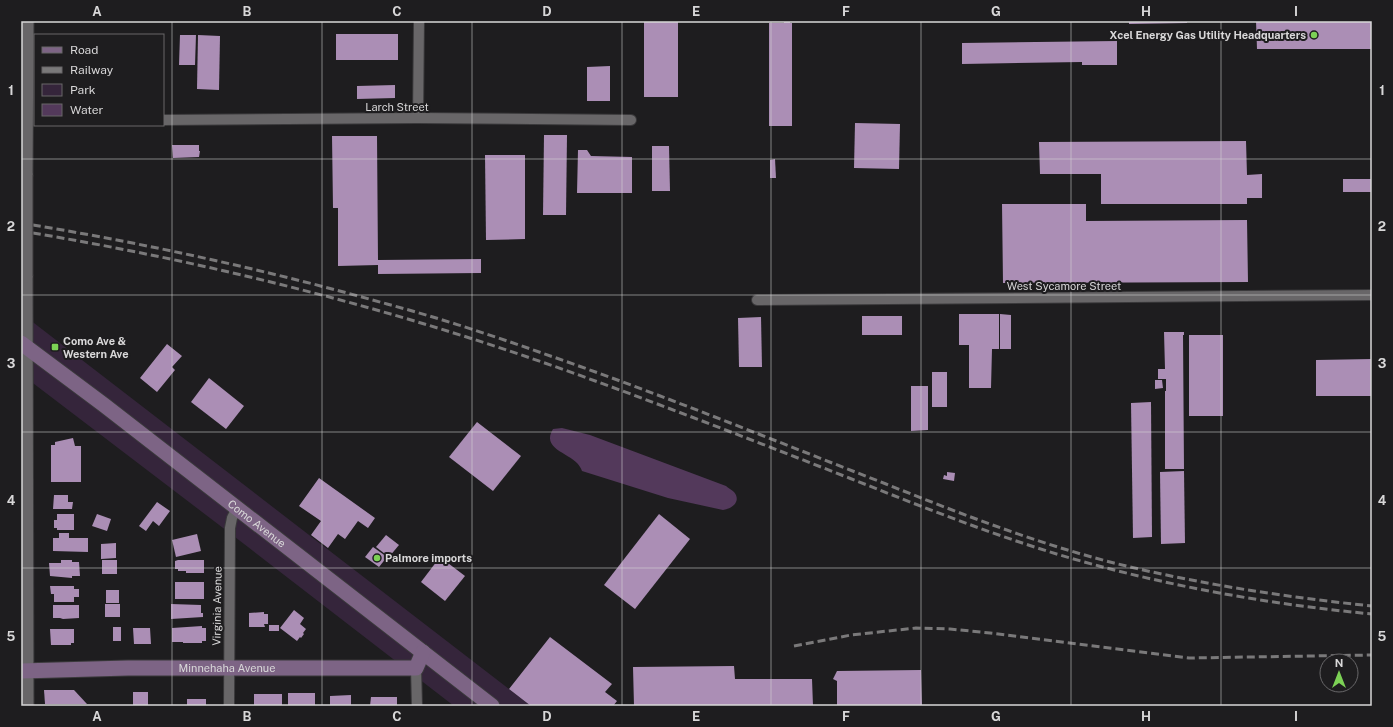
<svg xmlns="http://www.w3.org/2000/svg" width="1393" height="727" font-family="'Public Sans',sans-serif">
<rect width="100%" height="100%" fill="#1e1d1f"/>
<path fill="#35253b" d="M21,313l510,393h-77l-206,-159 -227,-173z"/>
<path fill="#53395b" d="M562,428l28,7 136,51c2,2 6,4 8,6 8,10 -3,17 -11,18l-55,-12 -86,-27c-1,-3 -3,-6 -5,-8 -9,-10 -36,-15 -24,-34z"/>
<g fill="#ab8eb5">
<rect x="644" y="21" width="34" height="76"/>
<path d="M784,21h6v2h2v103h-23v-103h15z"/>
<path d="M1129,21h58v2l-58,1z"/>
<path d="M1256,21h116v28h-115z"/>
<rect x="336" y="34" width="62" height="26"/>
<path d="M180,35h16l-1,30h-16z"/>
<path d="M198,35l22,1 -1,54 -22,-1z"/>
<path d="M1117,41v24h-35v-3l-120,2v-21z"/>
<path d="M610,66v35h-23v-34z"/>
<path d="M395,85v13l-38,1v-13z"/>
<path d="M855,123l45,1 -1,45 -45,-1z"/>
<path d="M544,135h23l-1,80h-23z"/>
<path d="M332,136h45l1,124 103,-1v14l-103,1v-9l-40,1v-58h-5z"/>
<path d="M1246,141l1,34 15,-1v24h-15v6h-146v-30h-61l-1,-32z"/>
<path d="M172,145h27v6h1l-1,6 -26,1z"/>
<path d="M652,146h17l1,45h-18z"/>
<path d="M578,150h9l4,6 41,1v36h-55z"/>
<path d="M485,155h40v84l-39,1z"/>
<path d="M775,159l1,19h-6v-18z"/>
<rect x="1343" y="179" width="29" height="13"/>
<path d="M1002,204h84v17l161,-1 1,62 -245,1z"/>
<path d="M959,314h40v35h-7l-1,39h-22v-43h-10z"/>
<path d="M1000,314l11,1v34h-11z"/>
<rect x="862" y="316" width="40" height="19"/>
<path d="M761,317l1,50h-23l-1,-49z"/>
<path d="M1164,332h20v3h-1l1,134h-19v-78h1v-12h-8v-10h7z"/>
<rect x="1189" y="335" width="34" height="81"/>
<path d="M167,344l15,12 -10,11 3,3 -18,22 -17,-14z"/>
<path d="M1372,359v37h-56v-36z"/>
<rect x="932" y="372" width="15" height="35"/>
<path d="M209,378l35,28 -18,23 -35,-27z"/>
<path d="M1155,380h7l1,8 -8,1z"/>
<path d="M911,386h17v44l-17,1z"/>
<path d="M1151,402l1,135 -19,1 -2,-135z"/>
<path d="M477,422l44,34 -28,35 -44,-34z"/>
<path d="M73,438l2,8h6v36h-30v-37h4v-3z"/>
<path d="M1184,471l1,72 -24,1 -1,-72z"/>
<path d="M947,472l8,1 -1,8 -11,-2 1,-4 3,1z"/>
<path d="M319,478l56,40 -7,10 -10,-7 -13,18 -7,-5 -10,14 -17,-13 10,-14 -22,-15z"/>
<path d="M54,495h14v7h5l-1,7h-19z"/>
<path d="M157,502l13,9 -11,15 -6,-5 -7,10 -7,-5z"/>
<path d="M57,514h17v16h-17v-2h-3v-8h3z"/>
<path d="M97,514l14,5 -4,12 -15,-5z"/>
<path d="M659,514l31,25 -55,70 -31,-24z"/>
<path d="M59,533h10v5h19v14l-35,-1v-13h6z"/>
<path d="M197,534l4,17 -25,6 -4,-17z"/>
<path d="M386,535l13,10 -10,12 -13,-10z"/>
<path d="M116,543v15l-15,1v-15z"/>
<path d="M373,547l14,10 -8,10 -14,-10z"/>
<path d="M440,557l25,19 -20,25 -24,-19z"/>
<path d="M61,560h11v2h7l1,14h-8v2l-22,-2 -1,-13h12z"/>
<rect x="102" y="560" width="15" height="14"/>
<path d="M178,560h26v13h-18v-2h-8v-2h-3v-8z"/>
<rect x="175" y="582" width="29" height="17"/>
<path d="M50,586h24v3h5v8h-5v5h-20v-8h-3z"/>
<rect x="106" y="590" width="13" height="13"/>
<rect x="105" y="604" width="15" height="13"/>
<path d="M171,604l30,1v8h2v4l-32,2z"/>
<path d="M53,605h26v13l-16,1 -3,-1h-7z"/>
<path d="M294,610l10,8 -4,6 6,5 -3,4 1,1 -3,4 -1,-1 -3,4 -17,-13z"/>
<path d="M264,612v2h4v10h-4l1,3h-16v-14z"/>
<rect x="269" y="625" width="10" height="6"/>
<path d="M202,626v2h4v13h-4v2h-19v-1h-11v-14z"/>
<rect x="113" y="627" width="8" height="14"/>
<path d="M133,628h17l1,16h-17z"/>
<path d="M50,629h24v14h-3v2h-20z"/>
<path d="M550,637l62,47 -7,8 12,9 -4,5h-82l-22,-17z"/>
<path d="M734,666l1,13h77l1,27h-179l-1,-39z"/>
<path d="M921,670l1,36h-85v-25l-4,-2 4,-8z"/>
<path d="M44,690h30l13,14h-42z"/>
<rect x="133" y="692" width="15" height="14"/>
<rect x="288" y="693" width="27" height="13"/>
<rect x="254" y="694" width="28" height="12"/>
<path d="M351,695v11h-21v-10z"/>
<path d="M371,697h26v9h-27z"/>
<rect x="187" y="699" width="19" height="7"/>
</g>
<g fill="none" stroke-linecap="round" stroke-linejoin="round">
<defs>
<g id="minor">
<path d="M418,118l1,-97"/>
<path d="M163,120l255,-2 213,2"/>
<path d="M757,300l615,-5"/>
<path d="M416,668l1,38"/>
<path d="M229,706l1,-178 2,-10 5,-10"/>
</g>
<g id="tertiary">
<path d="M26,175l1,-154"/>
<path d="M26,276l1,430"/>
</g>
<g id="secondary">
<path id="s1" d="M21,343l83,62 388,301"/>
<path id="s2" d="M21,671l107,-3h288l7,-16"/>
</g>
</defs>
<use href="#minor" stroke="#3a393b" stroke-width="12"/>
<use href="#tertiary" stroke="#3a393b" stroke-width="15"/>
<use href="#secondary" stroke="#3a393b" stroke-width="17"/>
<use href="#minor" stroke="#686668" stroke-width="10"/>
<use href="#tertiary" stroke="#686668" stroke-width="13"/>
<use href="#secondary" stroke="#7d6485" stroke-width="15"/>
<g stroke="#7a797a" stroke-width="3" stroke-dasharray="8 4" stroke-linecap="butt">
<path d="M21,223c123,20 246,47 366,81 64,17 127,39 189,61 104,37 207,79 310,119 75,30 150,59 228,79 84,21 171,34 258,43"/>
<path d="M21,231c189,31 374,78 555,143 97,35 194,73 291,111 63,25 127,50 193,70 101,30 206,49 312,59"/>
<path d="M794,646l57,-11 65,-7 34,1 40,4 199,25 183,-3"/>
</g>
<defs>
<path id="tertiary-bridge" d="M26,276v-101"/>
</defs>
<use href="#tertiary-bridge" stroke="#3a393b" stroke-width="15" stroke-linecap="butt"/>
<use href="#tertiary-bridge" stroke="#686668" stroke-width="13"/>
</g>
<path fill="none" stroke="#d8d7d8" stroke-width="1" stroke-opacity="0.55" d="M172,21v685M322,21v685M472,21v685M622,21v685M771,21v685M921,21v685M1071,21v685M1221,21v685M21,159h1351M21,295h1351M21,432h1351M21,568h1351"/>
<g fill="#7cd155" stroke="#1e1d1f" stroke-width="1.5">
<circle cx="1314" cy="35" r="4"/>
<rect x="51" y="343" width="8" height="8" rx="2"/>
<circle cx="377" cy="558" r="4"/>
</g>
<g text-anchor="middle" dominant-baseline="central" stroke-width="4" stroke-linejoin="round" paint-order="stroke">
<g font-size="11" font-weight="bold" fill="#d8d7d8" stroke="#1e1d1f" text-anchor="start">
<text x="1306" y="35" text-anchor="end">Xcel Energy Gas Utility Headquarters</text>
<text x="63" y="341">Como Ave &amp;<tspan x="63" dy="13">Western Ave</tspan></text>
<text x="385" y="558">Palmore imports</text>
</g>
<g font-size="11" fill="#d8d7d8" stroke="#1e1d1f">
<text x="397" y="107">Larch Street</text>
<text x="1064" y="286">West Sycamore Street</text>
<text stroke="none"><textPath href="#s1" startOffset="297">Como Avenue</textPath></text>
<text transform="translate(217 606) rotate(-89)">Virginia Avenue</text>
<text stroke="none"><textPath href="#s2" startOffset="206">Minnehaha Avenue</textPath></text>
</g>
</g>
<rect width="1393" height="727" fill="none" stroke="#1e1d1f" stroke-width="44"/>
<rect x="34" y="34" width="130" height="92" fill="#1e1d1f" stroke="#686769"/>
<rect x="42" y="47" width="20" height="6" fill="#7d6485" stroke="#686769"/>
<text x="70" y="54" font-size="12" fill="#d8d7d8">Road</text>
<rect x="42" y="67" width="20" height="6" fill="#7a797a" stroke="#686769"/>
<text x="70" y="74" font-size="12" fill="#d8d7d8">Railway</text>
<rect x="42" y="84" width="20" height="12" fill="#35253b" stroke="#686769"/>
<text x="70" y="94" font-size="12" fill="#d8d7d8">Park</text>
<rect x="42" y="104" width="20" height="12" fill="#53395b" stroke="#686769"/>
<text x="70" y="114" font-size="12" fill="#d8d7d8">Water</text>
<g transform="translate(1339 673)"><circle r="19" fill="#1e1d1f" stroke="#686769"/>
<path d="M0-3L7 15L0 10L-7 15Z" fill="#7cd155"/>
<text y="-6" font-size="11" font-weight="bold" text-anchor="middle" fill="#d8d7d8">N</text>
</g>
<rect x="22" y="22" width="1349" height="683" fill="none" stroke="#d8d7d8" stroke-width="1.5"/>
<g font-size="13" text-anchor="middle" font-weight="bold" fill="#d8d7d8">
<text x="97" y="16">A</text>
<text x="247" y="16">B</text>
<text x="397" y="16">C</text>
<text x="547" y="16">D</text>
<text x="696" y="16">E</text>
<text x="846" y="16">F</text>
<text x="996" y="16">G</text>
<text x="1146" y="16">H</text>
<text x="1296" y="16">I</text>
<text x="11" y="95">1</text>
<text x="1382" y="95">1</text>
<text x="11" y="231">2</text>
<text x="1382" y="231">2</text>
<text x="11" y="368">3</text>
<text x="1382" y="368">3</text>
<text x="11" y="505">4</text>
<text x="1382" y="505">4</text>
<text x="11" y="641">5</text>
<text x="1382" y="641">5</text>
<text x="97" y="721">A</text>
<text x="247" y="721">B</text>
<text x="397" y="721">C</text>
<text x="547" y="721">D</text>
<text x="696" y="721">E</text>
<text x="846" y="721">F</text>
<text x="996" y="721">G</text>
<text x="1146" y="721">H</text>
<text x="1296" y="721">I</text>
</g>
</svg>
